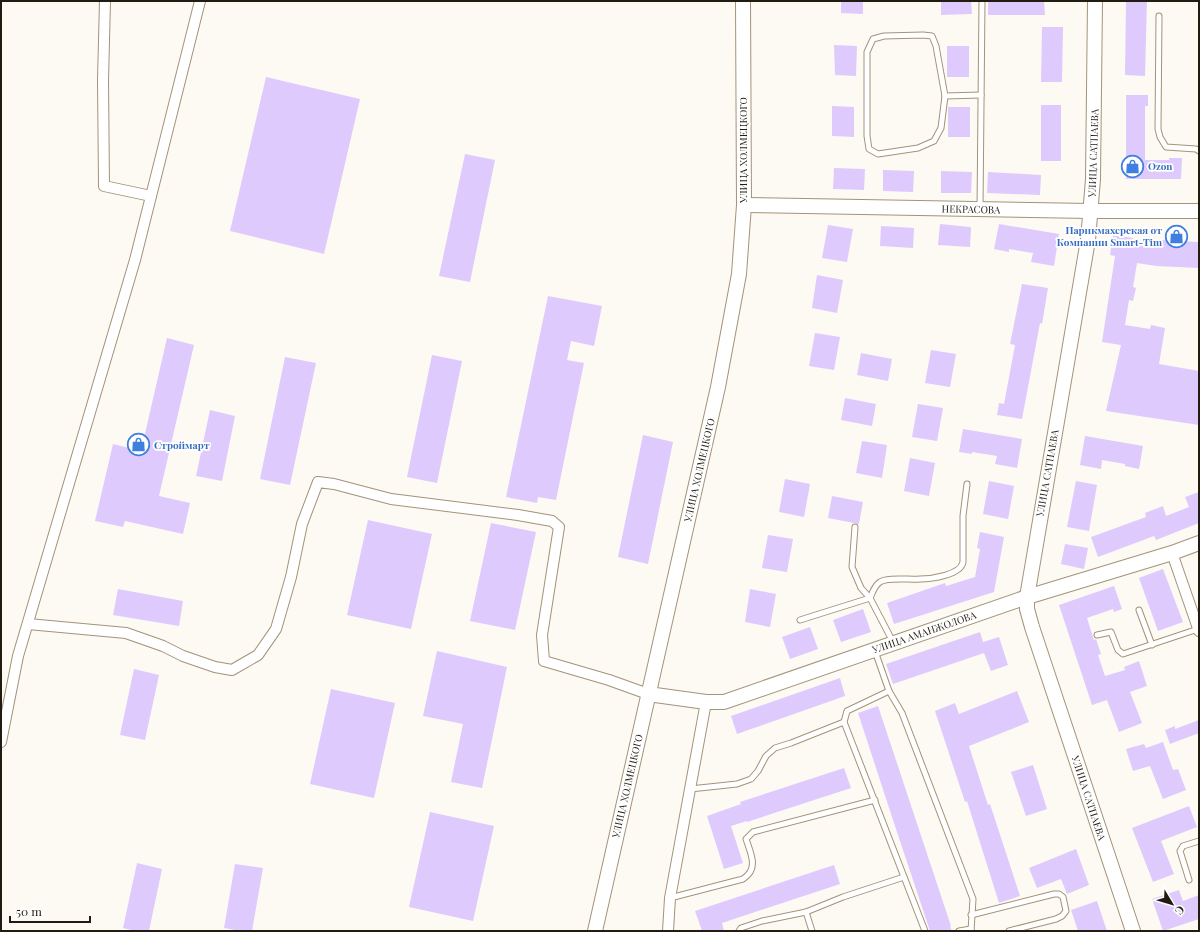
<svg xmlns="http://www.w3.org/2000/svg" width="1200" height="932" font-family="'Playfair Display',serif">
<rect width="100%" height="100%" fill="#fdfaf4"/>
<g fill="#dfcafd">
<path d="M841,1h22v13l-22,-1z"/>
<path d="M941,1h30l1,13 -31,1z"/>
<path d="M988,1h56l1,14h-57z"/>
<path d="M1126,1h21l-2,75 -20,-1z"/>
<path d="M1042,27h21l-1,55h-21z"/>
<path d="M834,45l23,1 -1,30 -21,-1z"/>
<rect x="947" y="46" width="22" height="31"/>
<path d="M266,77l94,22 -36,155 -94,-23z"/>
<path d="M1126,95h22v11h-3v54h24v-2h13l-1,21h-55z"/>
<rect x="1041" y="105" width="20" height="56"/>
<path d="M832,106l22,1v30l-22,-1z"/>
<rect x="948" y="107" width="22" height="30"/>
<path d="M465,154l30,6 -25,122 -31,-6z"/>
<path d="M834,168l31,1 -1,21 -31,-1z"/>
<path d="M883,170l31,1 -1,21 -30,-1z"/>
<path d="M941,171l31,1 -1,21h-30z"/>
<path d="M988,172l53,3 -1,20 -53,-2z"/>
<path d="M940,224l30,3 1,1 -1,19 -32,-2z"/>
<path d="M999,224l60,10 -5,32 -23,-4 2,-9 -24,-4v3l-15,-3z"/>
<path d="M828,225l25,4 -6,33 -25,-4z"/>
<path d="M881,226l33,2 -1,20 -33,-2z"/>
<path d="M1113,235l20,3 -1,3 27,5v-6l40,2v26l-43,-2 -19,-3 -4,24 3,1 -3,13 -4,-1 -4,25 25,4 1,-4 14,3 -6,36 40,7v54l-93,-14 15,-66 -19,-3 13,-86 -5,-1z"/>
<path d="M817,275l26,5 -6,33 -25,-5z"/>
<path d="M1022,284l26,4 -6,36 -2,-1 -18,96 -25,-4 2,-12 5,1 11,-59 -5,-1z"/>
<path d="M548,296l54,10 -8,40 -23,-5 -4,19 17,3 -28,137 -18,-3 -1,6 -31,-6z"/>
<path d="M815,333l25,4 -6,33 -25,-4z"/>
<path d="M167,338l27,7 -35,151 31,7 -7,31 -58,-13 -2,6 -28,-6 18,-77 28,7z"/>
<path d="M931,350l25,4 -6,33 -25,-4z"/>
<path d="M861,353l31,6 -4,22 -31,-6z"/>
<path d="M432,355l30,6 -25,122 -30,-6z"/>
<path d="M285,357l31,6 -26,122 -30,-6z"/>
<path d="M845,398l31,6 -4,22 -31,-6z"/>
<path d="M918,404l25,4 -6,33 -25,-4z"/>
<path d="M210,410l25,6 -13,65 -26,-5z"/>
<path d="M963,429l59,10 -5,29 -22,-4 2,-8 -25,-4v2l-13,-2z"/>
<path d="M643,435l30,7 -25,122 -30,-7z"/>
<path d="M1085,436l58,10 -4,23 -14,-3v-2l-23,-4 -1,9 -21,-4z"/>
<path d="M862,441l25,4 -5,33 -26,-5z"/>
<path d="M910,458l25,5 -6,33 -25,-5z"/>
<path d="M785,479l25,5 -6,33 -25,-5z"/>
<path d="M989,481l25,5 -6,33 -25,-5z"/>
<path d="M1076,481l21,4 -8,46 -22,-4z"/>
<path d="M1199,492v31l-43,17 -2,-4 -56,21 -7,-20 55,-20 -1,-4 18,-7 3,10 23,-9 -4,-10z"/>
<path d="M832,496l31,6 -4,22 -31,-6z"/>
<path d="M368,520l64,14 -21,95 -64,-14z"/>
<path d="M491,523l45,9 -21,98 -45,-9z"/>
<path d="M980,532l24,5 -10,55 -100,32 -7,-21 58,-20 1,3 29,-9 5,-28 -3,-1z"/>
<path d="M768,535l25,4 -6,33 -25,-4z"/>
<path d="M1065,544l23,4 -4,21 -23,-5z"/>
<path d="M1163,569l20,53 -25,9 -19,-53z"/>
<path d="M1114,586l8,23 -8,3 -1,-3 -26,9 7,22 2,-1 5,15 -3,1 7,21 20,-6 -1,-3 15,-6 8,25 -17,6 12,31 -23,9 -12,-32 -15,5 -33,-100z"/>
<path d="M118,589l65,12 -4,25 -66,-11z"/>
<path d="M750,589l26,5 -6,33 -25,-5z"/>
<path d="M863,609l8,23 -30,10 -8,-22z"/>
<path d="M810,627l8,22 -28,10 -8,-22z"/>
<path d="M980,632l3,10 16,-5 9,28 -17,6 -7,-18 -91,31 -7,-20z"/>
<path d="M437,651l70,16 -25,121 -31,-6 12,-58 -40,-8z"/>
<path d="M134,669l25,6 -14,65 -25,-5z"/>
<path d="M840,678l5,18 -108,38 -6,-18z"/>
<path d="M331,689l64,14 -21,95 -64,-14z"/>
<path d="M1017,691l12,31 -60,24 19,59 2,-1 30,92 -21,7 -32,-102 -2,1 -30,-91 20,-8 4,11z"/>
<path d="M878,706l73,220h-1l2,5h-22l-36,-108 -36,-110z"/>
<path d="M1199,720v13l-29,11 -5,-14 10,-4v3z"/>
<path d="M1163,742l10,28 5,-1 8,21 -23,9 -13,-33 -17,5 -7,-22 18,-5 2,4z"/>
<path d="M1033,765l14,44 -21,7 -15,-44z"/>
<path d="M844,768l7,20 -104,34v-1l-16,5 12,37 -19,6 -17,-53 34,-12 -1,-2z"/>
<path d="M1189,806l8,21 -36,14 13,33 -21,8 -21,-54z"/>
<path d="M430,812l64,14 -21,95 -64,-14z"/>
<path d="M1076,849l13,36 -22,9 -6,-15 -24,9 -8,-20z"/>
<path d="M137,863l25,6 -13,62h-14l-12,-3z"/>
<path d="M235,864l28,4 -11,63h-12l-16,-3z"/>
<path d="M834,865l6,19 -118,39 2,8h-22l-7,-20z"/>
<path d="M1179,890l4,11 16,-6v24l-36,12 -11,-32z"/>
<path d="M1097,901l10,30h-29l-7,-21z"/>
</g>
<g fill="none" stroke-linecap="round" stroke-linejoin="round">
<defs>
<g id="lane">
<path d="M1159,16l-1,113 2,8 6,10 30,2 3,2"/>
<path d="M923,35l9,1 4,10 9,50 -4,32 -7,13 -16,7 -40,6 -9,-5 -2,-13v-84l6,-13 11,-3z"/>
<path d="M945,96l36,-1"/>
<path d="M980,208l2,-207"/>
<path d="M855,527l-3,40 9,21 9,10 23,44"/>
<path d="M1139,610l13,35"/>
<path d="M800,620l70,-22c3,-6 4,-12 10,-16 7,-5 30,-2 40,-3 11,0 41,-4 43,-17v-46l4,-32"/>
<path d="M1097,635l14,-3 7,18 5,4 75,-25"/>
<path d="M875,651l14,40 13,22 71,186 -2,32"/>
<path d="M889,691l-42,20 -3,11 81,209"/>
<path d="M690,789l47,-5 14,-5 7,-8 8,-15 9,-8 16,-5 53,-21"/>
<path d="M1189,880l-9,-29 3,-5 16,-5"/>
<path d="M670,898l73,-19c16,-10 8,-25 3,-40l7,-7 122,-32"/>
<path d="M806,912l6,19"/>
<path d="M971,915l83,-21h5l4,3 3,14 -4,5 -6,3 -47,12"/>
<path d="M739,931l2,-3 21,-7 44,-9 37,-15 61,-20"/>
<path d="M959,931l12,-2"/>
</g>
<g id="street">
<path d="M105,1l-2,79 1,106 47,10"/>
<path d="M1172,553l27,78"/>
<path d="M28,624l98,9 37,13 20,10 32,11 17,3 26,-15 18,-26 15,-52 11,-53 16,-42 16,2 57,15 127,16 34,6 7,6 -17,108 2,26 65,19 39,14"/>
<path d="M1,742l17,-86 117,-396 65,-259"/>
<path d="M668,931l2,-33 36,-196"/>
</g>
<g id="secondary">
<path d="M1095,1l-2,178 -5,61 -61,357v12l5,18 101,304"/>
<path d="M744,205l346,6h109"/>
<path d="M648,694l58,8h18l303,-105 145,-44 27,-10"/>
<path d="M595,931l123,-544 21,-113 5,-69 -1,-204"/>
</g>
</defs>
<use href="#lane" stroke="#a39378" stroke-width="7"/>
<use href="#street" stroke="#a39378" stroke-width="12"/>
<use href="#secondary" stroke="#a39378" stroke-width="16"/>
<use href="#lane" stroke="#fff" stroke-width="5"/>
<use href="#street" stroke="#fff" stroke-width="10"/>
<use href="#secondary" stroke="#fff" stroke-width="14"/>
</g>
<defs>
<symbol id="shop-ring" viewBox="-11 -11 22 22"><circle r="9.5" fill="#fff" stroke="#3f7fe0" stroke-width="1.5"/><path d="M-5-2.5h2.3a2.7 3.5 0 0 1 5.4 0H5L5.5 6h-11ZM-1.5-2.5h3a1.5 2.3 0 0 0-3 0Z" fill="#3f7fe0"/></symbol>
</defs>
<g fill-rule="evenodd">
<use href="#shop-ring" x="1120" y="154" width="25" height="25"/>
<use href="#shop-ring" x="1164" y="224" width="25" height="25"/>
<use href="#shop-ring" x="126" y="432" width="25" height="25"/>
</g>
<g text-anchor="middle" dominant-baseline="central" stroke-width="3.5" stroke-linejoin="round" paint-order="stroke">
<g font-size="10" fill="#211b10" stroke="#fff">
<text transform="translate(743 150) rotate(-90)">УЛИЦА ХОЛМЕЦКОГО</text>
<text transform="translate(1093 153) rotate(-88)">УЛИЦА САТПАЕВА</text>
<text transform="translate(971 209) rotate(1)">НЕКРАСОВА</text>
<text transform="translate(699 470) rotate(-77)">УЛИЦА ХОЛМЕЦКОГО</text>
<text transform="translate(1047 473) rotate(-80)">УЛИЦА САТПАЕВА</text>
<text transform="translate(924 632) rotate(-19)">УЛИЦА АМАНЖОЛОВА</text>
<text transform="translate(627 786) rotate(-77)">УЛИЦА ХОЛМЕЦКОГО</text>
<text transform="translate(1089 798) rotate(72)">УЛИЦА САТПАЕВА</text>
</g>
<g font-size="10" font-weight="bold" fill="#366cbe" stroke="#fff" text-anchor="start">
<text x="1148" y="166">Ozon</text>
<text x="1162" y="230" text-anchor="end">Парикмахерская от<tspan x="1162" dy="12">Компании Smart-Tim</tspan></text>
<text x="154" y="445">Строймарт</text>
</g>
</g>
<rect width="1200" height="932" fill="none" stroke="#211b10" stroke-width="4"/>
<g transform="translate(1172 904) rotate(128)" stroke="#ffffff" stroke-width="3" paint-order="stroke">
<path d="M0-3L7 15L0 10L-7 15Z" fill="#211b10"/>
<text y="-6" font-size="11" font-weight="bold" text-anchor="middle" fill="#211b10">С</text>
</g>
<path d="M10 916v6h80v-6" fill="none" stroke="#211b10" stroke-width="2"/>
<text x="16" y="916" font-size="12" fill="#211b10" stroke="#ffffff" stroke-width="3" paint-order="stroke">50 m</text>
</svg>
